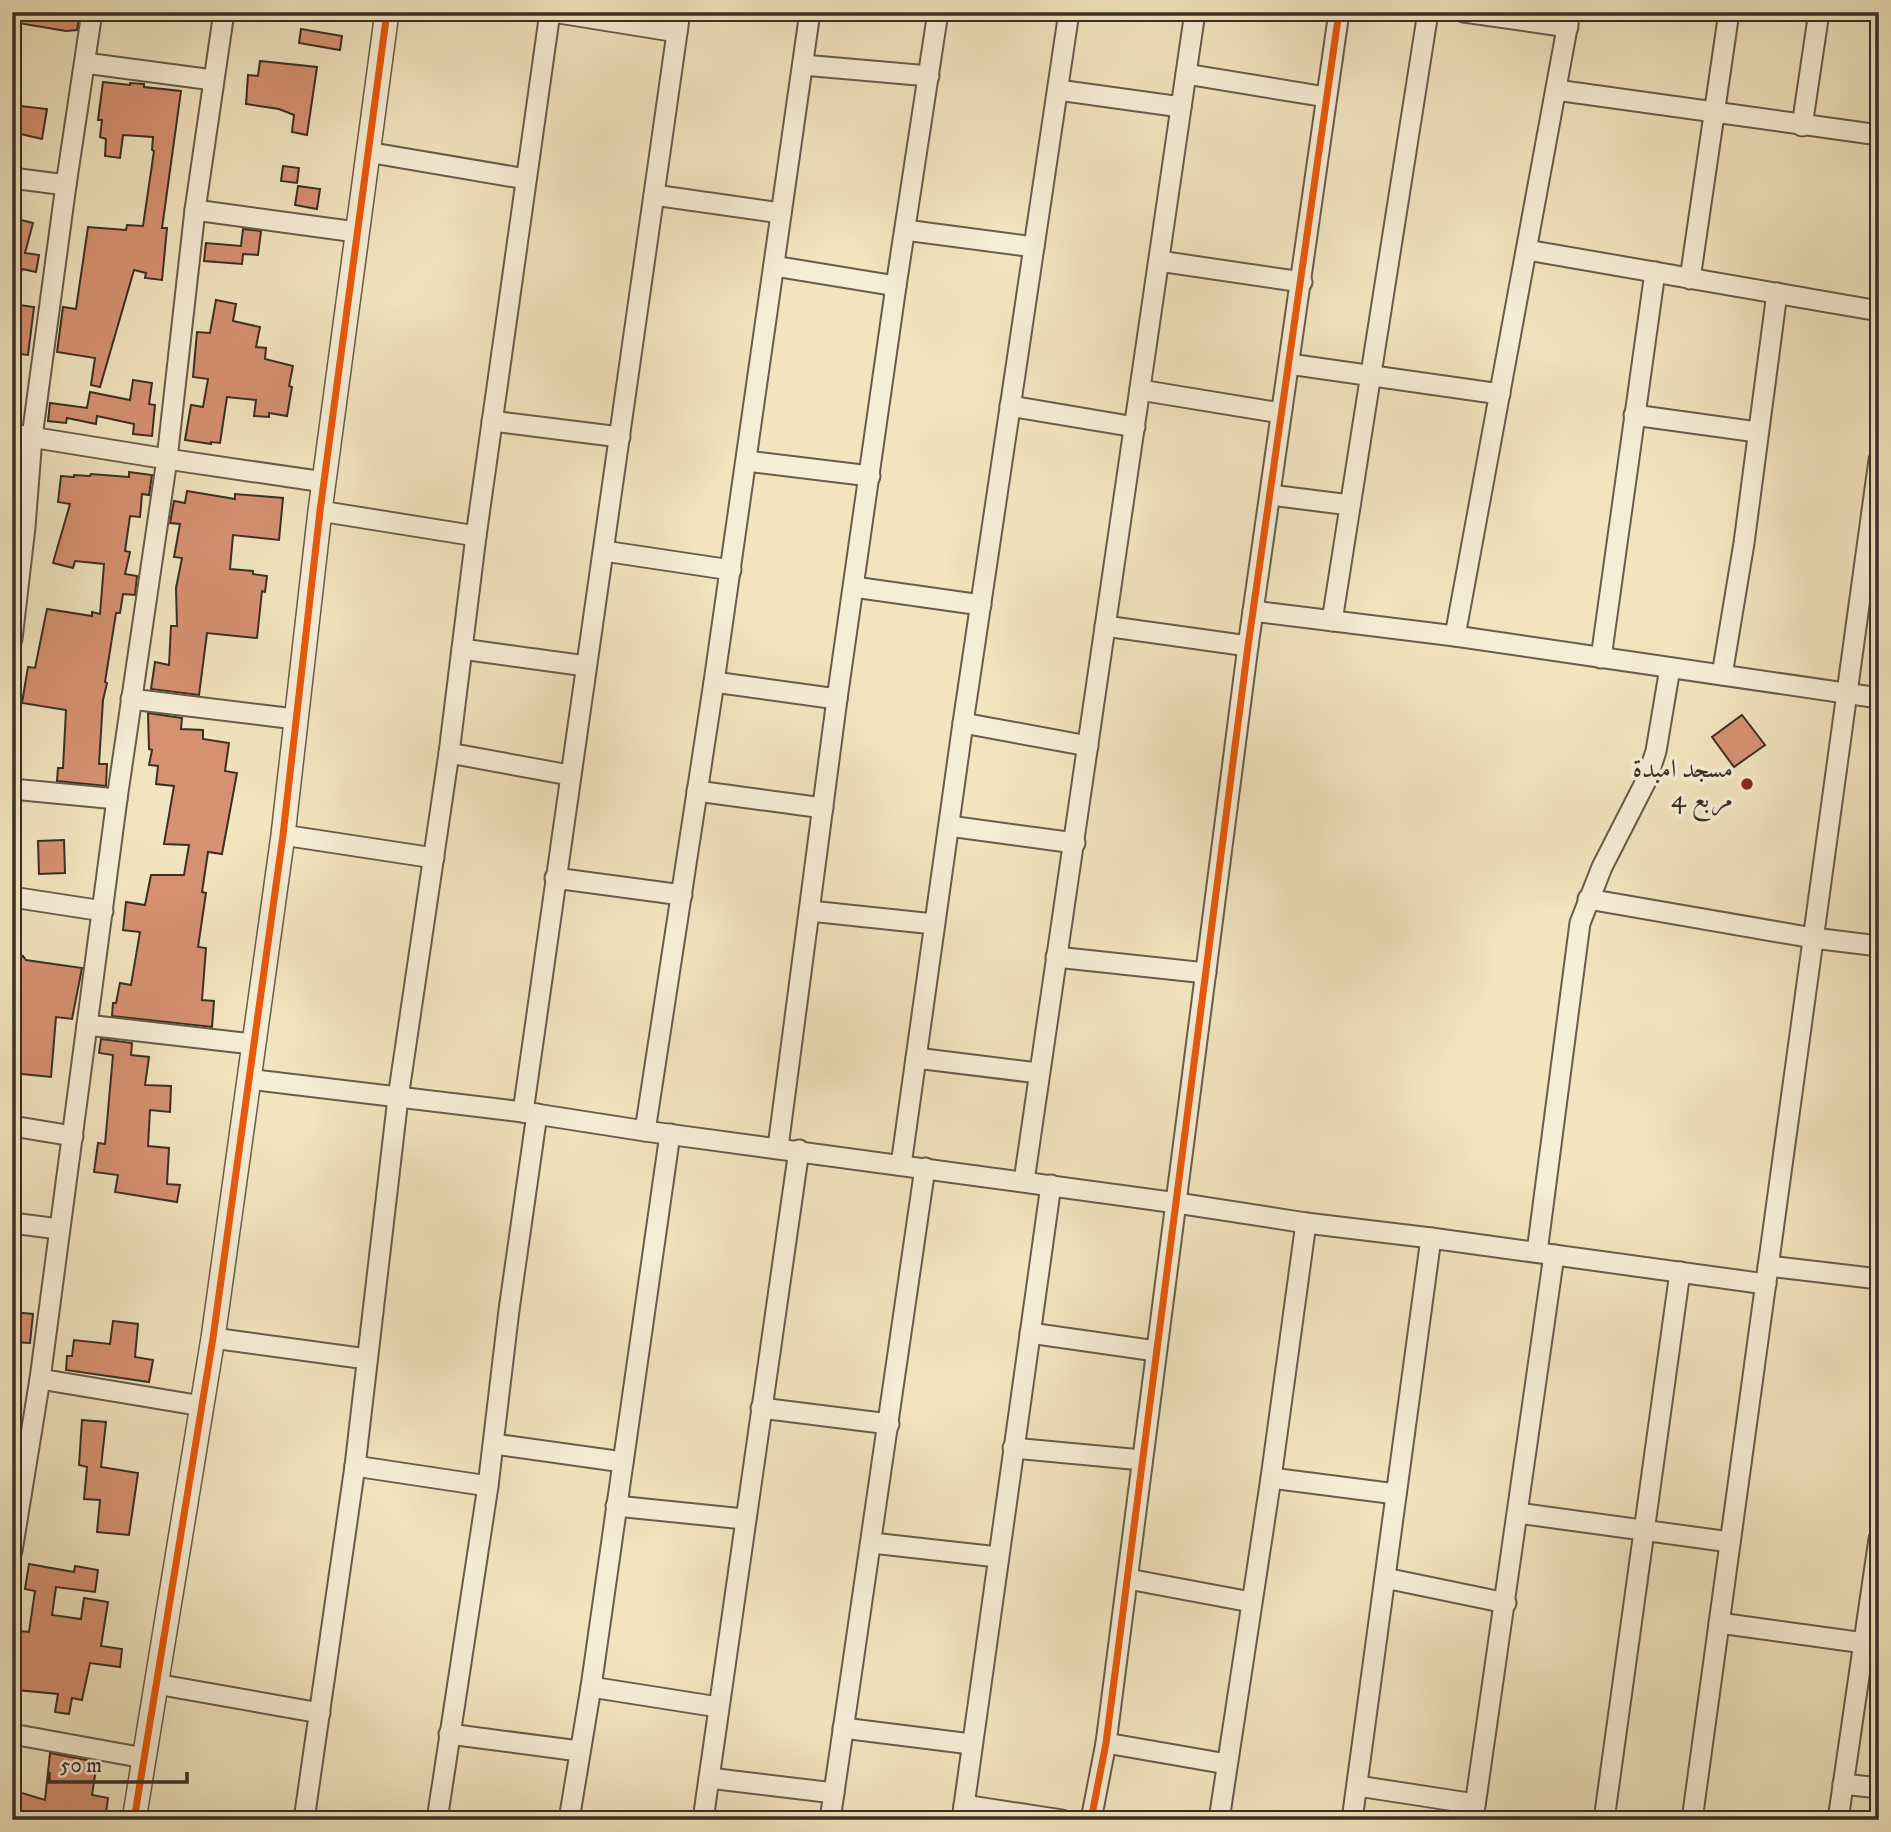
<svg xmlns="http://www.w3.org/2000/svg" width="1891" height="1832" font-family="'IM FELL DW Pica',Amiri,serif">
<rect width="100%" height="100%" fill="#f1e4be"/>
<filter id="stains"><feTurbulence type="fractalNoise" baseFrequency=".00286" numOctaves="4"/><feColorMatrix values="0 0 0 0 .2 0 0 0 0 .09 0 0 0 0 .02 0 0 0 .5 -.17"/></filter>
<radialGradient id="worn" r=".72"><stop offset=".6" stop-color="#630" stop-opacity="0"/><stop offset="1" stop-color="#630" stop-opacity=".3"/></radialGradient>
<g fill="#d69172" stroke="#3a2f24" stroke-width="2">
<path d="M12,12h68l-3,18 -11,1 -54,-9z"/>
<path d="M301,29l41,7 -2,14 -41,-7z"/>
<path d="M260,61l57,6 -10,68 -15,-3 2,-17 -15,-6 -33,-5 2,-29 10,1z"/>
<path d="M103,82l27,3v-2l14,1v3l37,4 -19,137h5l-5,52 -17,-2 1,-5 -12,-3 -34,117 -9,-2 4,-27 -38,-6 6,-45 13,2 12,-82 38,3 1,-5 16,1 11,-75 -2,-1 1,-13 -30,-2 -3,23 -15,-2 1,-17 -6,-2 2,-17h-4z"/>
<path d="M12,105l35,4 -5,30 -30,-7z"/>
<path d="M283,166l16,2 -2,15 -16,-2z"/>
<path d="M298,186l22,3 -3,20 -22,-4z"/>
<path d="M17,219l16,4 -8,30 14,2 -3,17 -14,-3 -4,15 -6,-1v-45z"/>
<path d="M243,229l18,2 -3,24 -15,-1 -1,10 -38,-3 2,-18 35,3z"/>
<path d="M216,300l20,4 -3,17 27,6 -4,20 10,1 -1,11 28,7 -4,20 3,1 -5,29 -18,-3v4l-15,-1 2,-16 -29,-3 -7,46 -9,-1v2l-26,-4 6,-35 12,2 5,-28 -15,-2 4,-45 13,1z"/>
<path d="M12,304l22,3 -6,48 -15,-2 2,-13h-3z"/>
<path d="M133,380l19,3 -3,21 6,1 -3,31 -19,-2 1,-10 -37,-8 -1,8 -29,-6 -1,5 -18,-2 2,-18 37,5 3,-16 40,8z"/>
<path d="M129,472l23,3 -3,20 -7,-1 -2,23 -10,-1 -5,35 5,1 -5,22 12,2 -2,19 -12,-1 -3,19h-4l-11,69 2,1 -4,17 -4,64h8l-1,22 -49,-5 1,-13h5l3,-58 -44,-7 6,-36 7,1 12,-59 45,7v-4l8,2 4,-50 -29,-3 -2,7 -20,-5 17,-59 -12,-2 3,-26 13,1v-2l16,1 1,-2 38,3z"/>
<path d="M187,491l48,8v-5l48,4 -4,42 -46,-5 -3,34 23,2v3l14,2 -2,16 -3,-1 -5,47 -50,-5 -8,62 -48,-6 4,-27 14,3 2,-39h6l-1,-38 6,-30 -8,-1 6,-33 -10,-1 4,-22 11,2z"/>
<path d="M148,713l34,5 -1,11 22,1v9l26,4 -4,28 12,2 -15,81 -14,-2 -6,40 4,1 -8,54 8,1 -4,52 12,1 -2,26 -100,-11 1,-13h3l4,-20 11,2 9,-53 -17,-2 3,-28 19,3 6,-30h33l5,-30 -25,-1 10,-58 -18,-2 2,-18 -9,-1 3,-15 -3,-1z"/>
<path d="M1742,715l23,30 -31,22 -22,-30z"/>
<path d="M64,840l1,33 -26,1 -1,-33z"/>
<path d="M23,956l3,4 56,8 -10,51 -16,-2 -5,60 -39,-4v-107z"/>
<path d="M101,1039l31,4 -1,12 18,2 -4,28 26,1 -1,26 -20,-2 -2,36 21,2 -2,36 13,1 -3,17 -62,-10 3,-17 -24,-3 4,-29 7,1 8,-89 -14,-2z"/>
<path d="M12,1312l21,2 -3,29 -18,-1z"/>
<path d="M113,1321l25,3 -3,33 18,3 -4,22 -83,-12 1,-14h5l2,-16 36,4z"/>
<path d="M82,1420l24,2 -5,45 37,6 -9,62 -32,-3 3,-32 -16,-1 3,-32 -8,-2z"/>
<path d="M29,1564l45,8 1,-6 23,4 -3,22 -39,-5 -4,28 29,4 3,-21 24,4 -7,44 21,3 -2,18 -30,-4 -8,37 -10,-2 -3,16 -14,-2 3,-18 -41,-4 3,-59 9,1 6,-41 -10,-2z"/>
<path d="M50,1753l47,9 -5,33 16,3 -3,22 -93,-2v-28l33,10z"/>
</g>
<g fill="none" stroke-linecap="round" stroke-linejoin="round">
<defs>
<g id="minor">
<path d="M553,12l124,20"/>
<path d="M1464,12l104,15"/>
<path d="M85,63l128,17"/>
<path d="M803,65l126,11"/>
<path d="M1186,74l140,23"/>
<path d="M1058,90l123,17"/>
<path d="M1556,90l323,45"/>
<path d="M1802,126l17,-114"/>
<path d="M367,152l159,27"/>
<path d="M12,178l54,7"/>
<path d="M654,195l126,18"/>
<path d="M195,210l161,22"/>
<path d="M905,230l129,17"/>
<path d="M1527,250l352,61"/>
<path d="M1159,261l143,21"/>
<path d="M774,266l122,20"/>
<path d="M1690,279l39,-267"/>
<path d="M1289,364l211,30"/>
<path d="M1140,390l141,23"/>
<path d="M1010,406l125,21"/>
<path d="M1634,415l123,17"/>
<path d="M492,421l128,16"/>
<path d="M12,434l155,25 157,23"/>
<path d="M747,461l123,15"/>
<path d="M1270,495l80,10"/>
<path d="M320,511l156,25"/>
<path d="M604,551l127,19"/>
<path d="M854,587l127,18"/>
<path d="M1253,611l202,25 424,62"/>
<path d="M1332,621l96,-609"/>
<path d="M1105,626l143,20"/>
<path d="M1455,636l115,-624"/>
<path d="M12,639l13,-112 7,-90 34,-252 26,-173"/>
<path d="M462,649l124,17"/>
<path d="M1601,658l54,-386"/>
<path d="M1722,675l22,-132 33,-250"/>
<path d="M714,682l123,17"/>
<path d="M131,699l164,20"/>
<path d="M963,723l125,23"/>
<path d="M449,753l120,22"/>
<path d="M12,789l105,10"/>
<path d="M697,791l126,17"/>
<path d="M949,826l126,17"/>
<path d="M283,835l151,23"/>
<path d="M555,878l127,17"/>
<path d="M12,897l91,14"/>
<path d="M1588,899l225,39 66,8"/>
<path d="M810,911l124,13"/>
<path d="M1056,957l150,16"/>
<path d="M87,1025l165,19"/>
<path d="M916,1058l122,15"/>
<path d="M248,1079l275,33 122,19 532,72 129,20 125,15 335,46"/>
<path d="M523,1112l157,-1100"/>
<path d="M12,1126l61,10"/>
<path d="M645,1131l69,-449 96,-670"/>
<path d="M778,1147l59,-448 59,-413 42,-274"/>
<path d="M901,1165l62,-442 106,-711"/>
<path d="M1024,1181l171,-1169"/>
<path d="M12,1223l47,6"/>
<path d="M1537,1252l43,-329 22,-56 45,-88 9,-28 14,-83"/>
<path d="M1768,1266l111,13"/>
<path d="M1030,1333l126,18"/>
<path d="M213,1338l154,21"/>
<path d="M40,1379l162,27"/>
<path d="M761,1408l128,16"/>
<path d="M494,1444l129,18"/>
<path d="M1013,1448l129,12"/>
<path d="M355,1466l133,20"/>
<path d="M1271,1478l125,16"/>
<path d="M616,1506l128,13"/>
<path d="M1518,1513l212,29"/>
<path d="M872,1543l126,14"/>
<path d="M12,1551l28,-172 77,-580 50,-340 28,-249 29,-198"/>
<path d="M1385,1578l121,25"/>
<path d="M1128,1579l123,23"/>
<path d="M1719,1623l145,20"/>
<path d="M156,1684l164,29"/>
<path d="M591,1687l127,20"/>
<path d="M843,1728l128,16"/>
<path d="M12,1734l132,24"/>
<path d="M449,1734l130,17"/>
<path d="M1106,1743l121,21"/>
<path d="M709,1778l125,15"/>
<path d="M1843,1784l36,4"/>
<path d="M1358,1786l117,18"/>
<path d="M964,1805l98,15"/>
<path d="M304,1820l51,-354 43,-368 51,-345 27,-217 74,-524"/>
<path d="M437,1820l51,-334 21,-176 28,-196"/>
<path d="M569,1820l22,-133 79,-553"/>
<path d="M703,1820l96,-670"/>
<path d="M830,1820l95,-652"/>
<path d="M962,1820l89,-635"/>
<path d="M1091,1820l15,-77 142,-1097 91,-634"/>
<path d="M1219,1820l52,-342 35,-255"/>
<path d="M1352,1820l79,-582"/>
<path d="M1473,1820l81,-565"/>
<path d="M1604,1820l76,-548"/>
<path d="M1692,1820l187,-1360"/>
<path d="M1838,1820l41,-281"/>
</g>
<path id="tertiary" d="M134,1820l79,-482 70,-503 37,-324 67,-499"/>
</defs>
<use href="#minor" stroke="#685c4a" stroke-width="23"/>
<use href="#tertiary" stroke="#685c4a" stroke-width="26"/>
<use href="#minor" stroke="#f6edd5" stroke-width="19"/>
<use href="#tertiary" stroke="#f6edd5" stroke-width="23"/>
<defs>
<g id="cycleway">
<path d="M134,1820l79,-482 70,-503 37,-324 67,-499"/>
<path d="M1091,1820l15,-77 142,-1097 91,-634"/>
</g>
</defs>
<use href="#cycleway" stroke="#f6edd5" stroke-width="11"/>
<use href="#cycleway" stroke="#e8590c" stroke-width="7"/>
</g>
<circle fill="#8f2418" stroke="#f6edd5" stroke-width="2.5" cx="1747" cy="784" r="7"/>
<g text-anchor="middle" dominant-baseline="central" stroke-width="7" stroke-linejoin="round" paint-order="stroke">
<g font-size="26" fill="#3a2f24" stroke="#f6edd5" text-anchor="end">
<text x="1733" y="769">مسجد امبدة<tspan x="1733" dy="30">مربع 4</tspan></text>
</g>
</g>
<rect width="1891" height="1832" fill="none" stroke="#f1e4be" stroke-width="42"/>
<rect x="14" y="14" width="1863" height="1804" fill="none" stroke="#3a2f24" stroke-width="3.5"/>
<rect x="21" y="21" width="1849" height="1790" fill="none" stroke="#3a2f24" stroke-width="2"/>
<path d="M49 1772v10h138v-10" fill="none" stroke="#3a2f24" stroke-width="3.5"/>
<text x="60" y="1772" font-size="21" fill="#3a2f24" stroke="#f6edd5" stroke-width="5" paint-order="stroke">50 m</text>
<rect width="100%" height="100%" filter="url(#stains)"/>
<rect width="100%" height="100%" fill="url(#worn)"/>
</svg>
